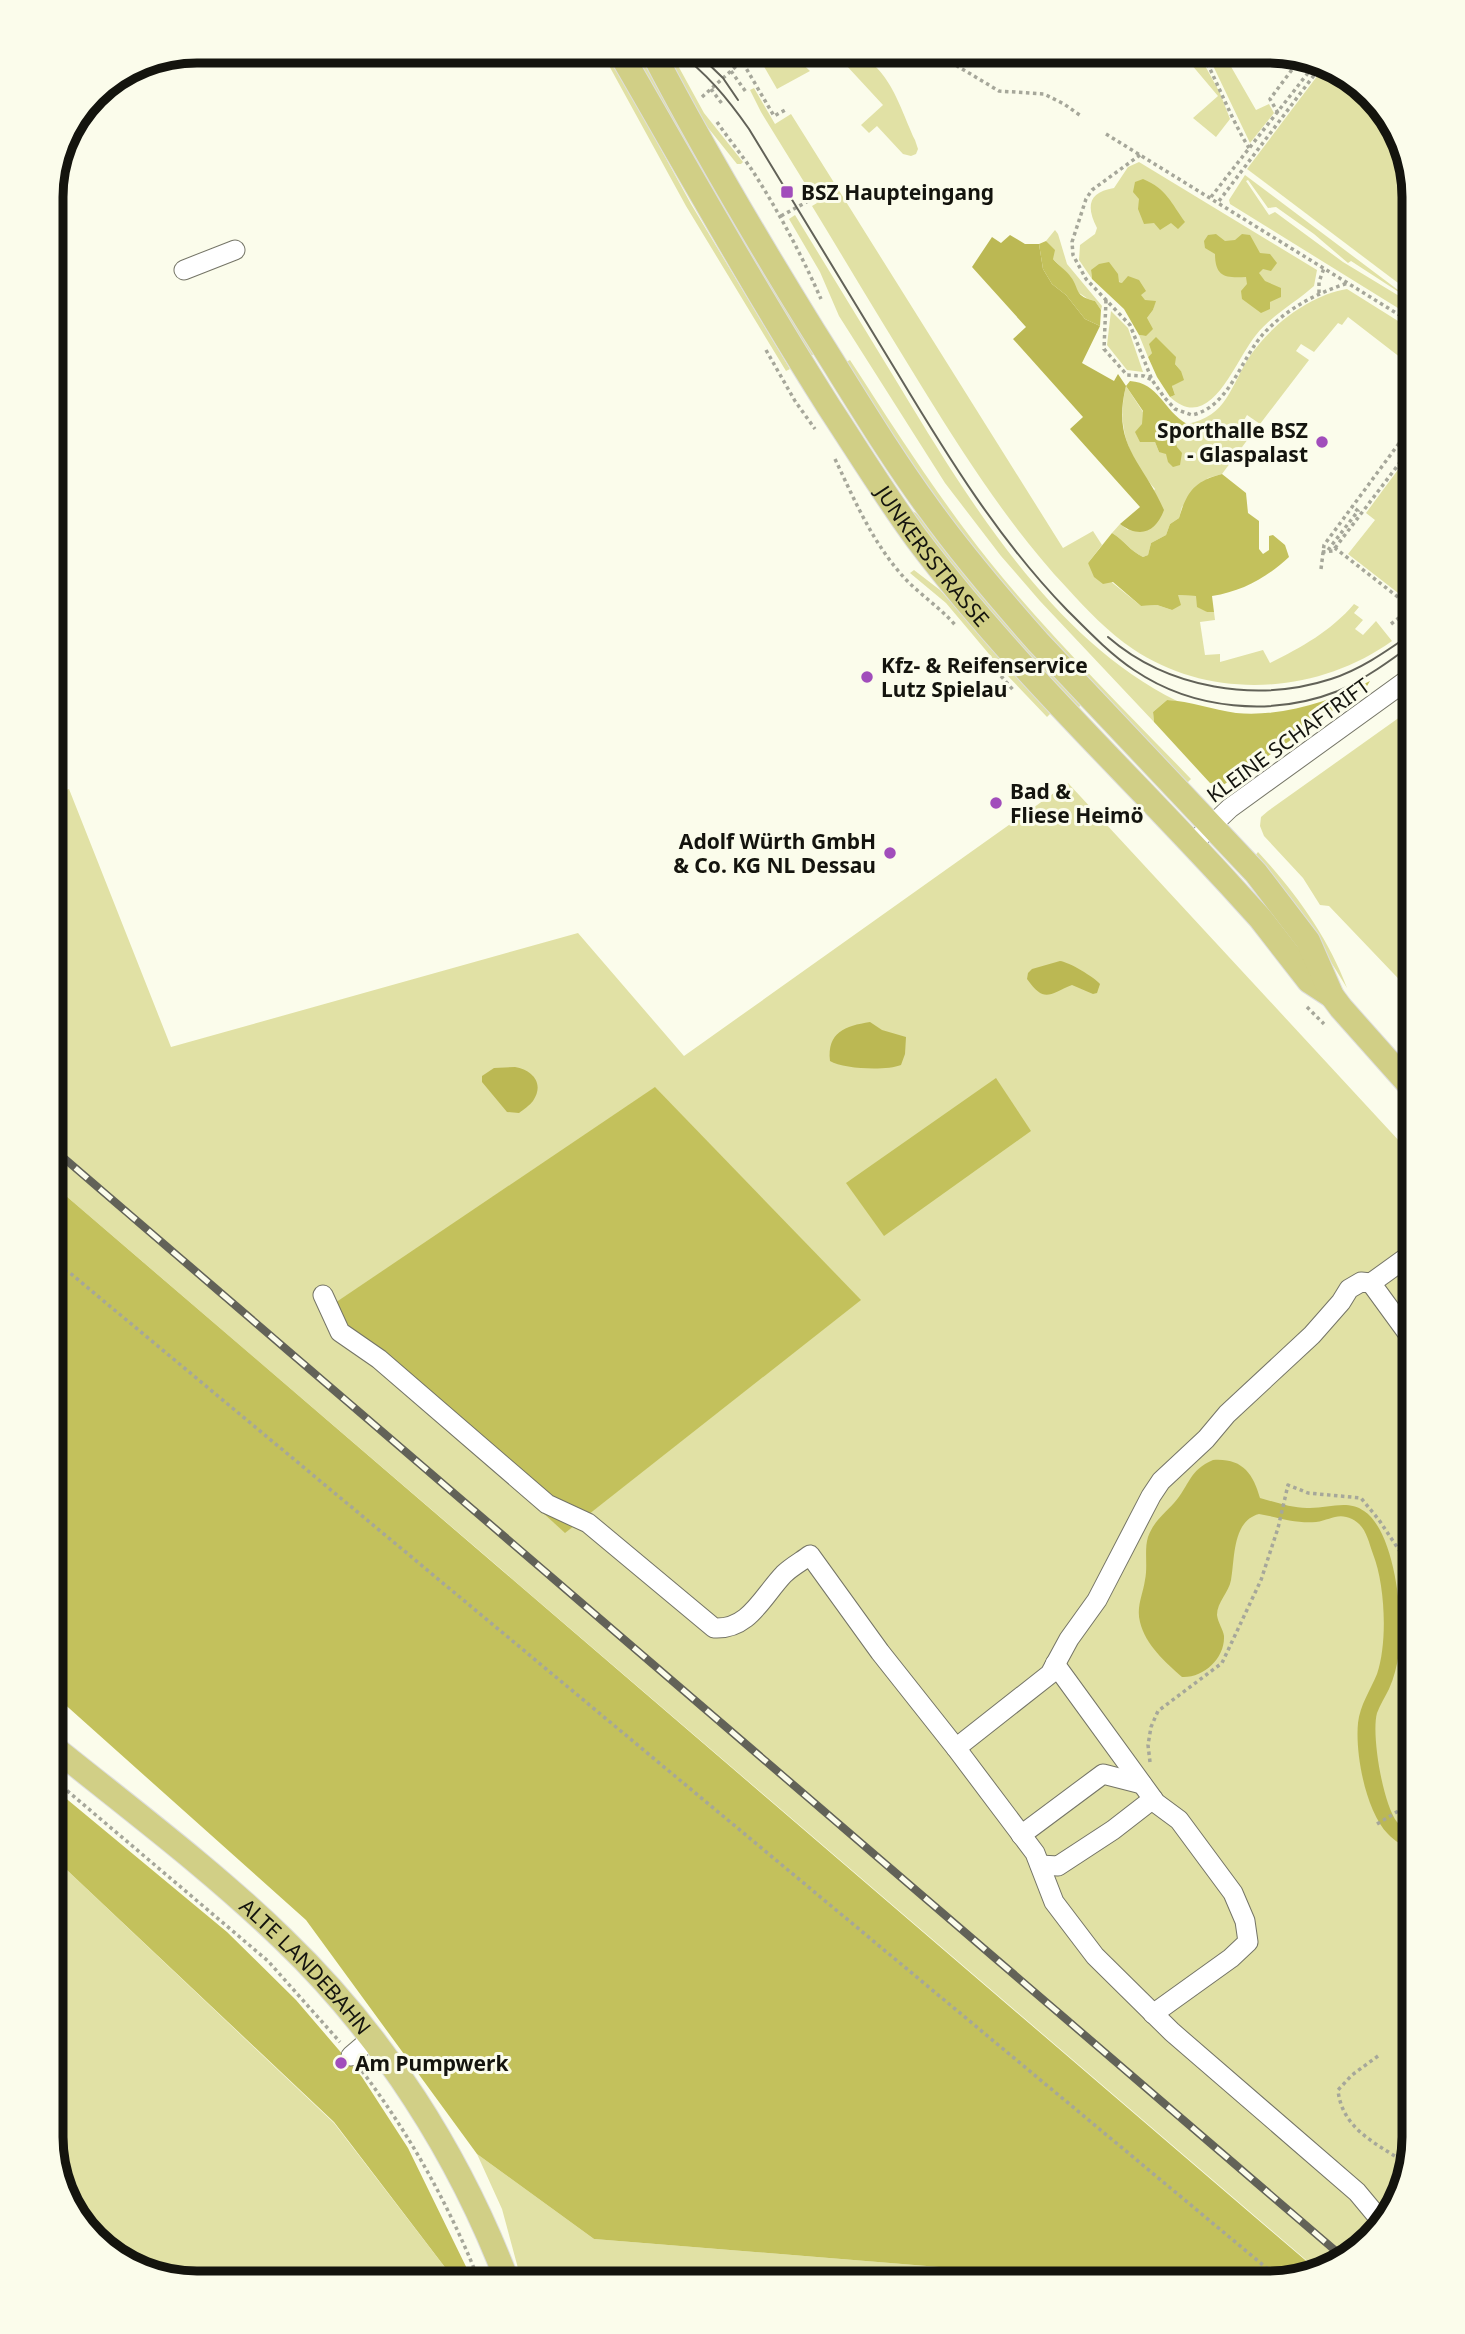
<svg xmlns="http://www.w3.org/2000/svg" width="1465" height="2334" font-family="'Noto Sans',sans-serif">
<rect width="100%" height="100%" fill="#fbfceb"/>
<g fill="#e1e1a5">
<path d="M601,51h6l84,153 99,165 -4,2 -100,-165z"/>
<path d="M633,51h8l174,302 -5,4 -62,-101z"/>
<path d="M665,51h5l34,62 39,49 -2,2h-4l-32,-40z"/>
<path d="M787,51h17l-8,7 14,13 -33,18 -15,-26 11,-9 6,7 9,-8z"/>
<path d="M833,51c53,0 63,48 82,89l3,9 -2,5 -5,2 -8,-2 -26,-28 -8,7 -8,-8 22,-20z"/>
<path d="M1180,51h17l23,42 10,26 -14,18 -23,-19 25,-22z"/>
<path d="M1206,51h16l34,59 13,-6 5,9 -24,30z"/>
<path d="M1324,67l26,9 49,56 15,65v98l-167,-126z"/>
<path d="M754,88l21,36 16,-10 272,434 30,-17 9,14 -14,18 53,43 16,-1 15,5 6,-15 19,1 10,16h7l1,8 -15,2 5,33 15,-1v8l43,-12 7,13c32,-16 61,-32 84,-59l5,3 -5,6 9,7 -8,9 8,6 13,-14 16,20c-75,54 -182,60 -259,8 -25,-17 -46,-39 -66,-61 -57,-61 -101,-130 -145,-201 -37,-60 -73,-120 -110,-181l5,-3 -56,-91 -11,-22z"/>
<path d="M1139,162l178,108 -3,16c-19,17 -42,29 -58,49 -21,25 -45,100 -86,62l5,-2 -3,-9 5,-4 4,-11 -6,-7 -23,-11 -4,4 -9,-22 7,1 1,-18 6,-8 2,-8 -10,-1c-12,-16 -36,-24 -54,-31l1,9 -13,-19 1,-15 15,-11 2,-6c-11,-21 -9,-36 17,-40l14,-21z"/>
<path d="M1245,175l169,127 -63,-41 -3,2 -34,-29 -38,-27 -8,1 -20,-28 -2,1 23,34 6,-3 68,50 71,43v13l-184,-114 -1,-4z"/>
<path d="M795,215c35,57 70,115 105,172 69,114 153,253 277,314l-10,-1 -14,12 1,10 -114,-121 -39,-45 -56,-73 -106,-167 -19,-44 -31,-53z"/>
<path d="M1055,230l3,4 9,30 35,42 -1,4 -6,-9 -7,-2 -13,-9 -4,-13 -18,-18 -7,-18z"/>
<path d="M1347,289l67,42v37l-66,-51 -6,8 -4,-2 -24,29 -13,-8 -5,7 13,9 -49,64 -13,-9 -4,7 11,9 -32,43 -14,4 -26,29 -3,11 -9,6 -4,11 -15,8 -3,12 -5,2c-13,-6 -18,-16 -31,-24l8,-9 8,6 27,-41c-27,-31 -39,-63 -29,-103l17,26 3,29 9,1 4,10 18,-5 -2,-12 10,-4 2,-7c41,-8 43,-38 63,-68 21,-31 60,-61 97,-67z"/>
<path d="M1111,311l17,17 15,44 -16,-2 -20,-25z"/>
<path d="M850,360c44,68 88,137 139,201 62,77 134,147 202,218l-4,4c-68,-72 -140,-142 -202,-220 -51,-63 -95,-132 -139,-201z"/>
<path d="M1414,448v153l-3,2 -63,-49 27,-34 -9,-7z"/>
<path d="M910,510l6,3 14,14 151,176 -2,5h-3l-78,-84z"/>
<path d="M914,570l26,20 111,123 -4,4 -42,-44 -59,-70 -36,-30z"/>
<path d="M1414,707v288l-85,-89 -9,-1 -17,-27 -39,-42 -4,-10 1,-9 7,-6z"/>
<path d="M1068,783l346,374v980l-20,74 -61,57 -14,3 -1268,-1088v-388l18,-6 102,258 407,-114 106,123z"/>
<path d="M1258,852c37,40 70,85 89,136l-32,-52 -60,-80z"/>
<path d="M51,1855l283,268 123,160h-269l-72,-24 -50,-57 -15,-65z"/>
<path d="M477,2154l117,85 481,39 5,5h-558l-20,-74z"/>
</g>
<g fill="#c3c15c">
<path d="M1143,179c24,10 28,24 42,43l-7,7 -7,-6 -11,7 -6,-7 -10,1 -6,-15 1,-10 -6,-7 2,-10z"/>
<path d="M1216,234l9,7 10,-1 7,-6 8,1 10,18 10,1 7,9 -6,8 -8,-2 -4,4 6,8 16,7v9l-11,5v7l-9,4 -19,-14 -1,-8 6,-7 -1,-7c-19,1 -31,1 -31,-23l-10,-6 -1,-7 4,-6z"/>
<path d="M1046,241l9,9 -2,9c5,6 14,12 18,18 9,13 3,19 24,24l6,9 -1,16 -15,-7 -19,-24 -14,-11 -9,-15 -4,-25z"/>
<path d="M1109,262l9,12 1,8 3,1 6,-7 11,4 7,11 -5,4 4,5 11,1 -3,9 -6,8 6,11 -7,7 -7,-1 -15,-26 -32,-30 -1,-9 8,-6z"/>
<path d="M1156,337l20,20 -1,7 6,7 3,9 -12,6 3,9 -5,2 -13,-20 -9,-20 4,-4 -3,-9z"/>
<path d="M1130,381c29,2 33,29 57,43l-2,7 -10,4 2,12 5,6 -2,12 -7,2 -5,-5 -2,-8 -7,-2 -4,-10h-15l-5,-10 7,-8 1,-13 -17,-25z"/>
<path d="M1222,474l24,19 2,20 11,8v28l4,5 6,-4v-14l4,-1 12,10 4,12c-23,21 -46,34 -77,39l2,16h-7l-10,-5 -1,-11 -18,-1 3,10 -9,5 -15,-5 -16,1 -28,-24 -10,2 -9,-7 -6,-14 24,-30c13,8 18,18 31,24l5,-2 3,-12 15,-8 4,-11 9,-6c8,-27 16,-37 43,-44z"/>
<path d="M1370,681l-3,5 -113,80 -31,19 -13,-2 -56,-61 -1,-10 14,-12c23,1 46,10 69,13 46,4 94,-11 134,-32z"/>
<path d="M996,1078l35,53 -147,105 -38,-53z"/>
<path d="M655,1087l206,213 -296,233 -242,-222z"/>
<path d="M51,1183l1163,999 104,89 -50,12h-188l-5,-5 -481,-39 -117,-85 -171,-234 -255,-228z"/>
<path d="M51,1786l176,146 69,68 66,77 46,71 66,135h-17l-123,-161 -283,-267z"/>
</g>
<g fill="#bbb853">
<path d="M1010,235l15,9h14l4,25 9,15 14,11 19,24 15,7 -18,37 32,18 4,-7 8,12c-15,60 17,75 38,124 -8,22 -24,29 -44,14l20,-17 -70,-78 13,-12 -70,-78 13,-12 -54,-60 20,-30 9,6z"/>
<path d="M1060,961c9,1 34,16 40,23l-3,9 -4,1 -21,-9c-23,9 -27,19 -45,-6l1,-6 4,-4z"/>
<path d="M870,1022l12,8 24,7 -1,17 -4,11c-15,6 -58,4 -71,-4 -3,-29 15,-35 40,-39z"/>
<path d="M515,1067c17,3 30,16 18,34 -3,4 -10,9 -14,12l-12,-1 -25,-30v-6l12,-8z"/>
<path d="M1213,1460c29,-2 40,13 47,38 15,4 31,10 47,10 20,1 40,-9 57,3 31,20 40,108 35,142 -2,12 -5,25 -10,36 -4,8 -9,16 -12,24 -6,22 6,91 20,109 5,6 11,9 17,13v17c-9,-6 -19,-10 -26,-18 -22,-22 -33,-80 -30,-111 2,-18 12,-32 19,-49 11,-32 8,-90 -4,-120 -5,-14 -7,-28 -21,-35 -14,-7 -22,1 -36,3 -19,2 -39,-5 -57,-8 -27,7 -24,45 -28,66 -2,12 -14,22 -14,35 1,8 6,14 7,21 1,22 -20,42 -42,41 -16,-14 -37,-33 -42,-55 -4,-15 3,-28 5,-42 3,-14 -1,-30 3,-43 6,-16 16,-23 26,-34 16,-18 15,-33 39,-43z"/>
</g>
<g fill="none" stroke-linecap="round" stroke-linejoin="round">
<defs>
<g id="minor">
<path d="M184,270l51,-20"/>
<path d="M1192,844l38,-36 184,-133"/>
<path d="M323,1295l17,37 39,27 168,145 41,19 126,105c35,2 48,-31 70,-54 7,-7 18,-13 26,-19l70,97 76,96 79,105 19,49 41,54 77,76 185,160 25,30"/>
<path d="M1414,1342l-43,-59 43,-31"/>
<path d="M1055,1664l101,139 23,17 54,73 12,28 3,21 -17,16 -78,56"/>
<path d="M956,1748l94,-74 19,-35 28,-39 54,-104 10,-15 45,-42 21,-25 85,-79 29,-33 8,-13 12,-7 10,1"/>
<path d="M1021,1835l82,-61 39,10"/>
<path d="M1040,1865l18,1 55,-36 40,-31"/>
<path d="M351,2056l21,-18"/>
</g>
<g id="major">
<path id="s1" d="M619,51c69,119 136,239 210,356 29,44 57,90 88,132 94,125 208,231 313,346l30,33 49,63 23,15"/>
<path d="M652,51c50,96 105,189 162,281 38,60 74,121 116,178 33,46 70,89 108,132l218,231 52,68 24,55 9,12 73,82"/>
<path id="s2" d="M51,1745c78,63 160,124 232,194 100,96 176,215 225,344"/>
</g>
</defs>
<use href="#minor" stroke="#747466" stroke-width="21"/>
<use href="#major" stroke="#dededd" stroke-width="26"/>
<g stroke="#a6a79a" stroke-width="3.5" stroke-dasharray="3.5 3.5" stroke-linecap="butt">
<path d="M593,51l5,10"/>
<path d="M736,51l38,65 13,-7"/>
<path d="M932,51l67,40 45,3 20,10 17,12"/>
<path d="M1201,51c17,32 29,66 48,97"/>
<path d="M731,71l15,21"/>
<path d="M711,89l12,16"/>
<path d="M702,97l40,-36"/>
<path d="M1278,113l-8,-14 30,-40"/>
<path d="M717,122c11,16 24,32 35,48 27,42 49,84 69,129"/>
<path d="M1106,134l308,190"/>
<path d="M1140,155l-48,35 -6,9 -14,43 1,13 13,24 44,46 22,55 12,17 11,12 17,6c38,-8 49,-58 73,-83 23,-24 52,-39 83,-49"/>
<path d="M1211,197l104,-133"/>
<path d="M1219,201l102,-135"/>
<path d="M781,216l29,-16 -5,-9"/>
<path d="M1319,293v-11l5,-14"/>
<path d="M1411,295l3,3"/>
<path d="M1106,300l-2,49 23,26 17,1 8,4"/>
<path d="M766,350l29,51 20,28"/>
<path d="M835,459c19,40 36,80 65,114 17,20 39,33 56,53"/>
<path d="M1335,548l79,-104"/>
<path d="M1328,550l30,-39 -6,-5"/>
<path d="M1322,552l11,-1 2,-3 77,60"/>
<path d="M1321,569l3,-24 90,-122"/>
<path d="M1391,624l23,-18"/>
<path d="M1001,676l13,15"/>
<path d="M1307,1007l17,17"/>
<path d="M51,1266l19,7 1211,1007"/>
<path d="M1150,1762l-2,-17 3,-18 7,-16 64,-48 39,-83 17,-52 10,-43 20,8 53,5 18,22 28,42 7,3"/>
<path d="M51,1777l217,184 72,81"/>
<path d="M1377,1824l33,-20 1,-56 3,-14"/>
<path d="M1378,2056l-26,19 -14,15c4,40 40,54 69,74"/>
<path d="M362,2071c49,65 88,136 118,212"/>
</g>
<use href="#minor" stroke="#fff" stroke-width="19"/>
<use href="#major" stroke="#d1cf86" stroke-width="24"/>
<g stroke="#626258" stroke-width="2">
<path d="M676,51c30,21 52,48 73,78 50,81 99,163 149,245 50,83 101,166 169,236 21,21 43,44 67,60 59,40 138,47 204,21 27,-12 52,-30 76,-48"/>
<path d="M695,51l28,27 15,22"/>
<path d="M1108,637c60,52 149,66 223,42 31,-10 57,-29 83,-47"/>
</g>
<defs>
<path id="rail" d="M51,1147l1293,1111"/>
</defs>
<use href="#rail" stroke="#626258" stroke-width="8"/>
<use href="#rail" stroke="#fbfceb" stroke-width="5" stroke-dasharray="16" stroke-linecap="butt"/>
</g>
<g fill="#a14dbb" stroke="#fbfceb" stroke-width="2.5">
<rect x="780" y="185" width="14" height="14" rx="3.5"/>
<circle cx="1322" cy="442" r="7"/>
<circle cx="867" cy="677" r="7"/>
<circle cx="996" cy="803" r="7"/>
<circle cx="890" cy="853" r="7"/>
<circle cx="341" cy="2063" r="7"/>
</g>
<g text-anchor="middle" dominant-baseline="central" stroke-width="6" stroke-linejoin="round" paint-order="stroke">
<g font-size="21" font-weight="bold" fill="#14140e" stroke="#fbfceb" text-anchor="start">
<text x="801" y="192">BSZ Haupteingang</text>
<text x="1308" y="430" text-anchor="end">Sporthalle BSZ<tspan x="1308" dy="24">- Glaspalast</tspan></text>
<text x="881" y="665">Kfz- &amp; Reifenservice<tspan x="881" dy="24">Lutz Spielau</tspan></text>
<text x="1010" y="791">Bad &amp;<tspan x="1010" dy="24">Fliese Heimö</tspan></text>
<text x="876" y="841" text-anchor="end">Adolf Würth GmbH<tspan x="876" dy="24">&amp; Co. KG NL Dessau</tspan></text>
<text x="355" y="2063">Am Pumpwerk</text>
</g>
<g font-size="21" fill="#14140e" stroke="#fbfceb">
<text stroke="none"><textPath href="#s1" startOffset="595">JUNKERSSTRASSE</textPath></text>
<text transform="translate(1288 740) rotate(-36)">KLEINE SCHAFTRIFT</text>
<text stroke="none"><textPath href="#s2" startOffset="338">ALTE LANDEBAHN</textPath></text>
</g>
</g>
<path d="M0 0H1465V2334H0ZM197 63H1268A134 134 0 0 1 1402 197V2137A134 134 0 0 1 1268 2271H197A134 134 0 0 1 63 2137V197A134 134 0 0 1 197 63Z" fill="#fbfceb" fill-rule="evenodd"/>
<path fill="none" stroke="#14140e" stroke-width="9" d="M197 63H1268A134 134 0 0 1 1402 197V2137A134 134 0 0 1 1268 2271H197A134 134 0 0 1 63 2137V197A134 134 0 0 1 197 63Z"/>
</svg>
